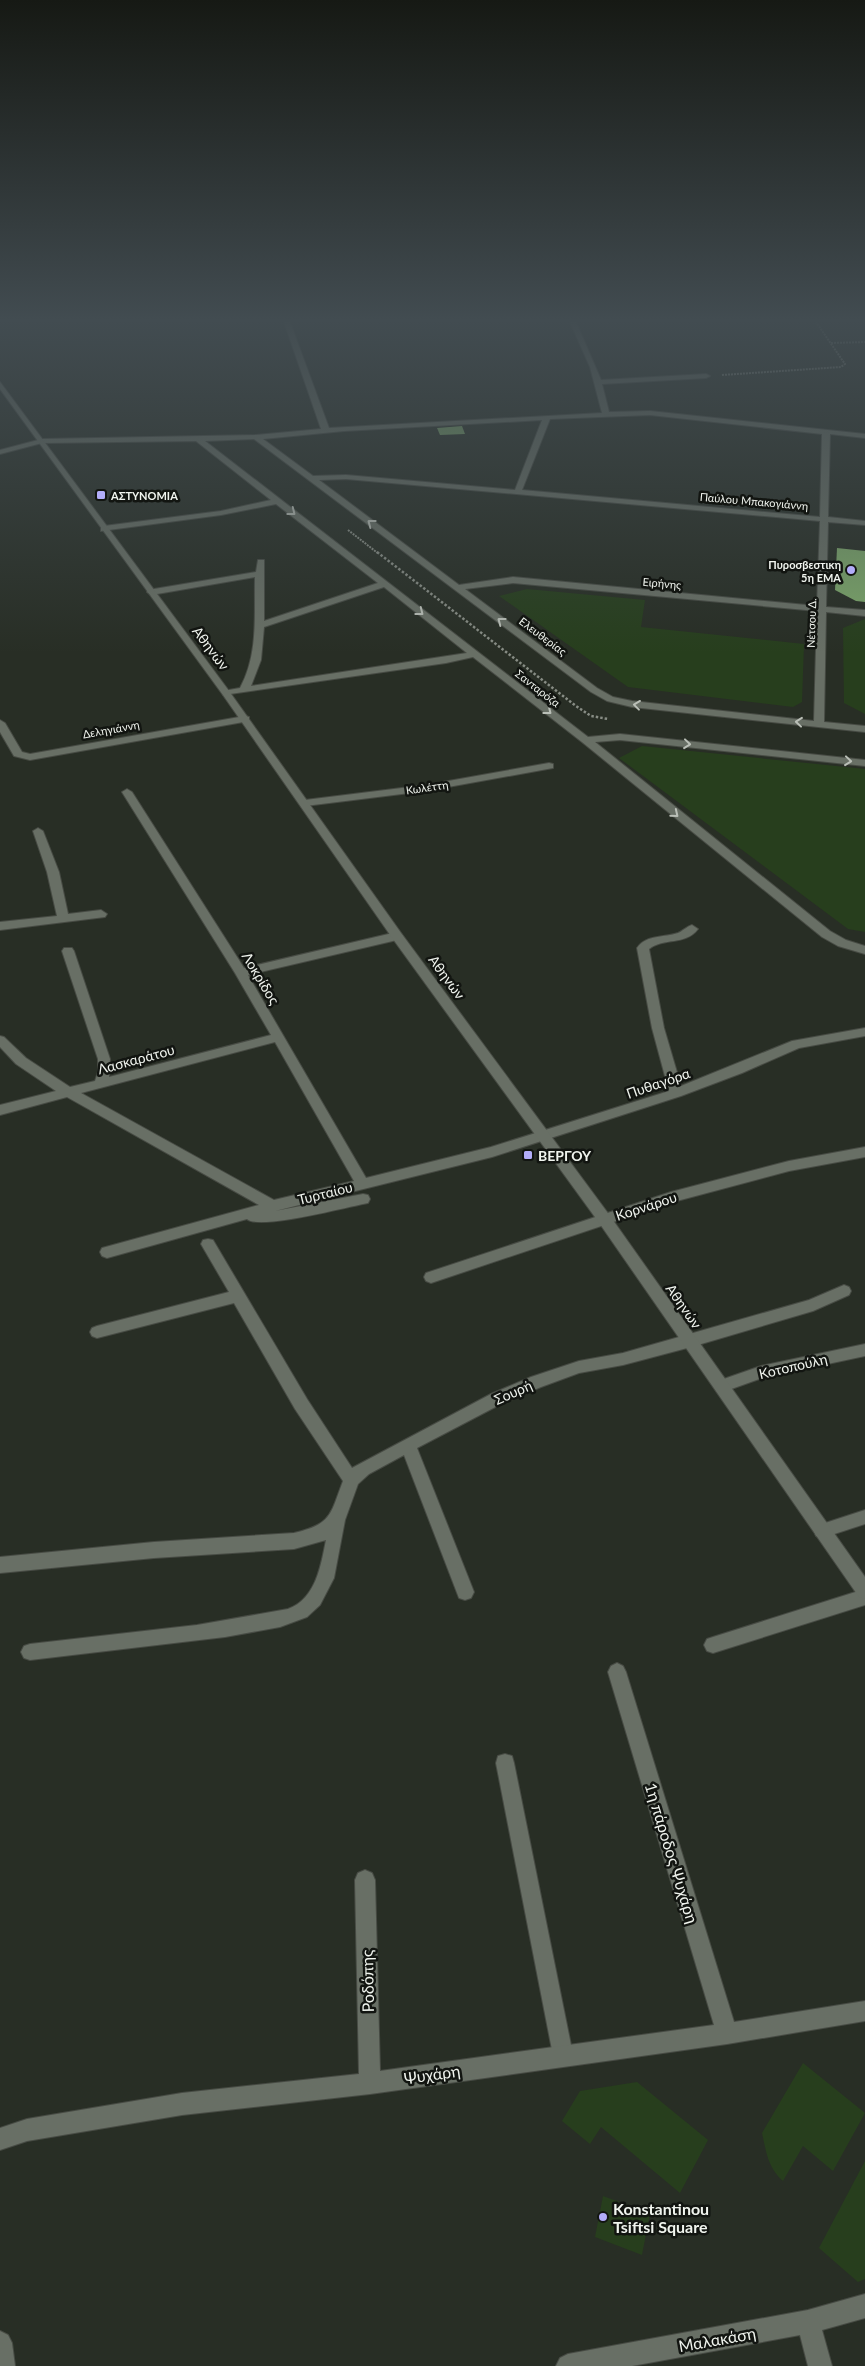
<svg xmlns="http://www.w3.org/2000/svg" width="865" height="2366" font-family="Lato,sans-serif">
<rect width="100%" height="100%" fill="#282e25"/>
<g fill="#273e1d">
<path d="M527,589l118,11 -4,27 163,17 -2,58 -9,5 -165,-20 -129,-91z"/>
<path d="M865,619v95l-21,-11 -1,-75z"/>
<path d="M642,746l223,23v163l-17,-3 -229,-171z"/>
<path d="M803,2063l62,50 -32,58 -30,-25 -20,35c-15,-13 -17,-30 -21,-48z"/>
<path d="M637,2082l71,58 -28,53 -79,-66 -11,17 -28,-23 18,-30z"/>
<path d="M865,2161v118l-7,3 -39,-34z"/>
<path d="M603,2196l47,17 -8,42 -47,-18z"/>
</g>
<g fill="#7ca66a">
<path d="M462,426l3,8 -25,1 -3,-7z"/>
<path d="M837,548l28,3v51l-9,-1 -21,-11z"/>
</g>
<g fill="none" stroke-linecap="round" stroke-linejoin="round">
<defs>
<g id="pedestrian">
<path d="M505,1754l7,2 2,7 59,292 -3,7 -7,3 -7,-3 -3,-7 -57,-292 2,-7z"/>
<path d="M865,2294v24l-43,12 10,36h-24l-8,-31 -168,31h-76l4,-8 8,-4 240,-44z"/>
</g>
<g id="minor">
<path d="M284,322h6l39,106 273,-15 -12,-46 -20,-45h6l25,58 105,-6 4,2 -4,2 -104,6 7,28 41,-1 215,23v4l-35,-4 -2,83 37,4v4l-37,-3 -2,85 39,3v6l-39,-4 -2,110 41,4v6l-233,-25 -25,-6 -16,-9 -337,-253 -49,2 383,296 32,-3 245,26v6l-245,-26 -25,2 235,189 16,9 19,6v8l-27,-8 -16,-9 -240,-195 -109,-85 -27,6 -223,32v-4l17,-3c19,-35 14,-73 15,-111l-104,18 -4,-3 1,-2 108,-18 2,-12h6v61l114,-38 -102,-79 -55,11 -120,16v-4l3,-1 117,-15 50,-11 -75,-59 -154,2 -42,11v-4l42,-11 214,-4 65,-6zM650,415l172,19 -2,83 -298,-27 28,-71zM542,420l-27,70 -169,-15 -33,1 -50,-37 81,-8zM346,479l474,42 -3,85 -304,-29 -54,8 -140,-105zM513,583l304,28 -3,110 -182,-20 -19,-4 -16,-9 -132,-99zM384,587l83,66 -216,33 10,-26 3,-33z"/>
<path d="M245,716l4,1v4l-219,39 -16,-4 -14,-24v-12l5,3 17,29 8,2z"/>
<path d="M549,763l4,1v4l-127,23 -121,15 -5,-3 5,-3 121,-15z"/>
<path d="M127,789l5,3 112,176 153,-36 6,4 -6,4 -149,35 118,203 125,-31 178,-56 -17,-63 -15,-80c10,-14 27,-10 41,-15 5,-2 8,-6 14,-8l6,4c-13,17 -34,8 -49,20l15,79 17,58 111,-45 73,-13v8l-66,12 -57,25 -61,23 -189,61 -217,54 88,-17 5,1 2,4 -2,4 -5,1c-19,4 -105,26 -116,15l-140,39 -5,-2 -2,-4 2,-4 157,-43 -192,-108 -67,18v-10l56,-14 -40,-27 -16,-17v-11l4,1 22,21 44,29 25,-6 3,-9v-13l-36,-108 2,-3h8l2,3 36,108 -1,18 162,-42 -36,-62 -113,-181zM275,1042l79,139 -80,19 -193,-107z"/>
<path d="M38,828l5,3 16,41 9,42 33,-4 6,4 -2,3 -105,13v-8l57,-6 -10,-44 -14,-41z"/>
<path d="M865,1147v10l-76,14 -116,31 -242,81 -5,-2 -2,-4 2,-4 245,-81 118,-31z"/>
<path d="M208,1239l5,1 94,159 45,69 139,-74 40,-17 48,-16 44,-8 186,-53 35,-15 5,2 2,4 -2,4 -36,16 -122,36 -68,18 -44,8 -38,14 -40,17 -84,44 57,144 -3,6 -6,2 -6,-2 -55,-143 -35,19 -11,10 -13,36 -11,58 -14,27 -13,12 -27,10 -55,10 -195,23 -6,-2 -3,-6 3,-6 6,-2 167,-19 91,-16c28,-10 33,-44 38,-69l-32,9 -140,9 -154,15v-16l154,-15 140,-9c38,-9 36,-18 49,-52l-48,-72 -61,-106 -137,35 -5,-2 -2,-4 2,-4 5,-2 132,-34 -28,-48 2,-4z"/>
<path d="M865,1344v12l-103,22 -39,14 -5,-1 -3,-5 3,-5 43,-15z"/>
<path d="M865,1510v14l-43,14 -6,-2 -2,-5 2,-5z"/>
<path d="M865,1589v16l-152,48 -6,-2 -3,-6 3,-6 6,-2z"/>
<path d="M617,1663l6,3 3,6 108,350 131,-21v20l-138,23 -357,50 -188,21 -155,26 -27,9v-22l27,-9 155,-26 177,-19 -4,-194 3,-7 7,-3 7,3 3,7 5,191 334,-46 -106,-353 3,-6z"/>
</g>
<path id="tertiary" d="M0,2331l8,4 4,8 3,23h-15z"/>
<path id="secondary" d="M0,382l229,309 172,242 209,283 255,361v22l-6,-2 -259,-373 -207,-285 -170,-244 -223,-306z"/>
</defs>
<use href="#pedestrian" stroke="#474b44" stroke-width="2"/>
<use href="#minor" stroke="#474b44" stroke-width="2"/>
<use href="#tertiary" stroke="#474b44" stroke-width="2"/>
<use href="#secondary" stroke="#474b44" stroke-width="2"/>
<g stroke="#878c84" stroke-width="2" stroke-dasharray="2 1" stroke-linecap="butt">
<path d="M831,343l34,-1"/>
<path d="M722,375l119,-8 4,-3 -29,-42"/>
<path d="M348,530l31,24"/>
</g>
<path stroke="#878c84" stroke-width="2.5" stroke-dasharray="2.5 2" stroke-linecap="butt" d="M377,552l199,154 15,10 17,3"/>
<use href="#pedestrian" fill="#686f65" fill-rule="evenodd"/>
<use href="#minor" fill="#686f65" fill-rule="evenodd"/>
<use href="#tertiary" fill="#686f65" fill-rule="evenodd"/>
<use href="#secondary" fill="#686f65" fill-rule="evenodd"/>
</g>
<defs><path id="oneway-chevron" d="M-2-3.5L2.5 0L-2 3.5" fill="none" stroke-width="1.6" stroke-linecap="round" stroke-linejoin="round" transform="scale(1.25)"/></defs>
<g stroke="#babfb7">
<use href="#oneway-chevron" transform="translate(292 512) rotate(38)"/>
<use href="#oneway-chevron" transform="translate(371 523) rotate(-143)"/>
<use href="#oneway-chevron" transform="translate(420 612) rotate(38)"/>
<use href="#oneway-chevron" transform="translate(501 621) rotate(-143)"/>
<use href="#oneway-chevron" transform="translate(637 705) rotate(-173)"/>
<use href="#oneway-chevron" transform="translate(548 711) rotate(38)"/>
<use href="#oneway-chevron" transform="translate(799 722) rotate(-174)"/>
<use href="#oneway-chevron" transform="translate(687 744) rotate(6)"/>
<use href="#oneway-chevron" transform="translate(848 761) rotate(6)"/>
<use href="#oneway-chevron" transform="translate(675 814) rotate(39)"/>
</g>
<linearGradient id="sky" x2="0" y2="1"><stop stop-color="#161914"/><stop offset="0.49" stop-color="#424c51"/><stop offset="1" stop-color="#424c51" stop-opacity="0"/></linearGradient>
<rect width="865" height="653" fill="url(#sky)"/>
<g fill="#b2adf9" stroke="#121511" stroke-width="2">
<rect x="96" y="490" width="10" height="10" rx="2.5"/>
<circle cx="851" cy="570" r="5"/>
<rect x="523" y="1150" width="10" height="10" rx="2.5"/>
<circle cx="603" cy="2217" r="5"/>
</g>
<g text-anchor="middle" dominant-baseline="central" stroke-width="5" stroke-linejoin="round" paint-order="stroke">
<g font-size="11" font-weight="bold" fill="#f0f4ee" stroke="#121511" text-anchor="start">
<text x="111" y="495">ΑΣΤΥΝΟΜΙΑ</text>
<text x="841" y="564" text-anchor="end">Πυροσβεστικη<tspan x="841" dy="13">5η ΕΜΑ</tspan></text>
</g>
<g font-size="11" fill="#f0f4ee" stroke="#121511">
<text transform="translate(754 501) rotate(5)">Παύλου Μπακογιάννη</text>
<text transform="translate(662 583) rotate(5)">Ειρήνης</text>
<text transform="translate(811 623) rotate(-88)">Νέτσου Δ.</text>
<text transform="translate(543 636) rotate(37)">Ελευθερίας</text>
<text transform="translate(538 688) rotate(38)">Σανταρόζα</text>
<text transform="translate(111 729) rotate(-10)">Δεληγιάννη</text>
<text transform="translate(427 787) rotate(-8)">Κωλέττη</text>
</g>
<g font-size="14" fill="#f0f4ee" stroke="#121511">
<text transform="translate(211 648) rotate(53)">Αθηνών</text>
<text transform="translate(447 977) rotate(54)">Αθηνών</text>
<text transform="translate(261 978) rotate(59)">Λοκρίδος</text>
<text transform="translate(136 1059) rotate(-15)">Λασκαράτου</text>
<text transform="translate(658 1083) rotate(-19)">Πυθαγόρα</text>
<text transform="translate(325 1193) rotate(-14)">Τυρταίου</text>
<text transform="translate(646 1206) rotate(-18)">Κορνάρου</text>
<text transform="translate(684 1306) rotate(55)">Αθηνών</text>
<text transform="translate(793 1366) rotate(-13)">Κοτοπούλη</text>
<text transform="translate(513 1392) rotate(-24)">Σουρή</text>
</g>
<g font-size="14" font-weight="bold" fill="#f0f4ee" stroke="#121511" text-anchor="start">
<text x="538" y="1155">ΒΕΡΓΟΥ</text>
</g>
<g font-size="16" fill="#f0f4ee" stroke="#121511">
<text transform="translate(672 1853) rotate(73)">1η πάροδος Ψυχάρη</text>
<text transform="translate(367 1981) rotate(-91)">Ροδόπης</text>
<text transform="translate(432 2074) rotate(-8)">Ψυχάρη</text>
<text transform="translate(717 2339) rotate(-10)">Μαλακάση</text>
</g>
<g font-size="16" font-weight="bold" fill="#f0f4ee" stroke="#121511" text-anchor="start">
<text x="613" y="2208">Konstantinou<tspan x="613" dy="18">Tsiftsi Square</tspan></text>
</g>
</g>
</svg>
